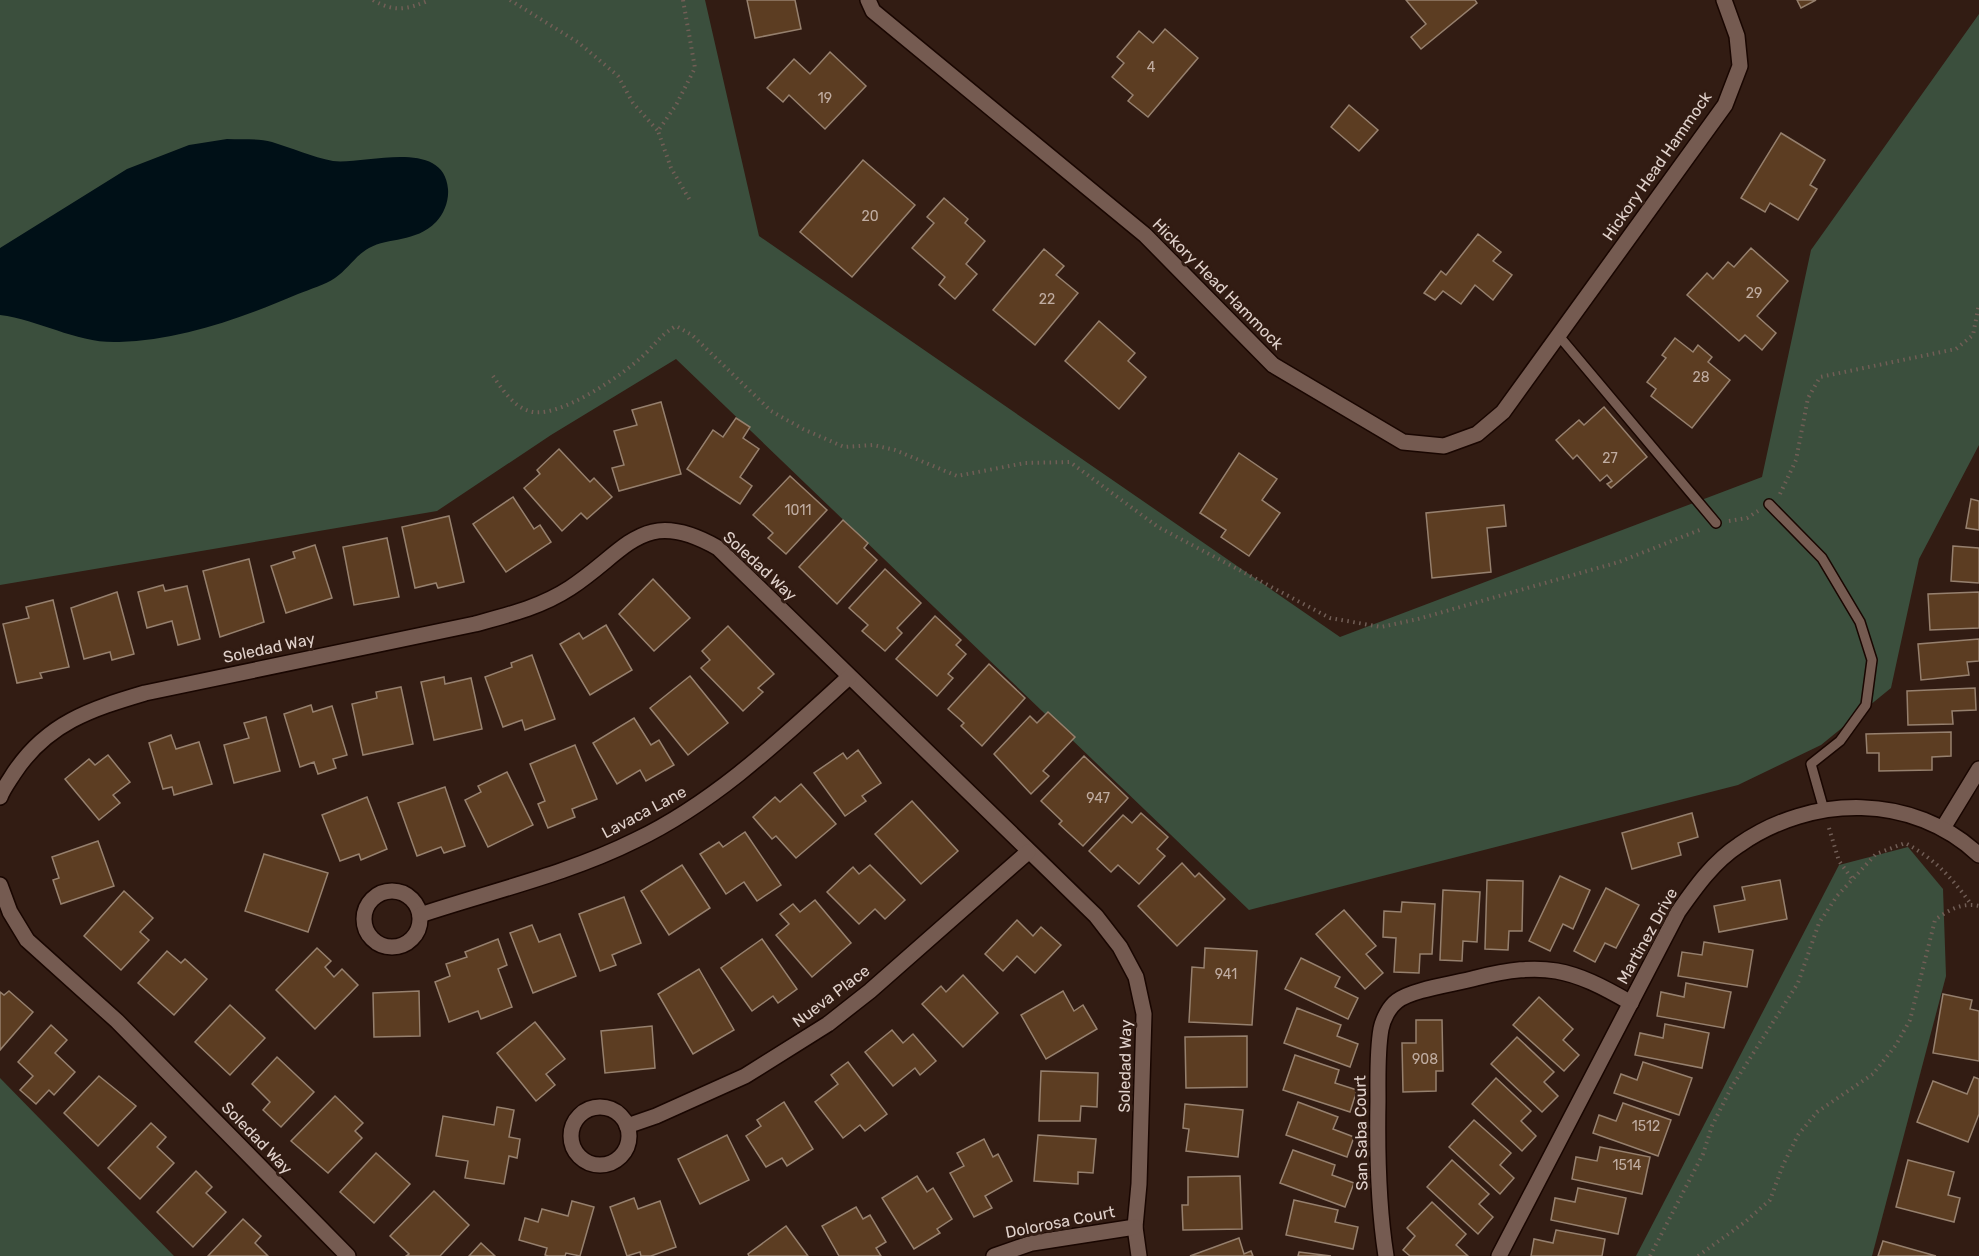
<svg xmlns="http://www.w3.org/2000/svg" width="1979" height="1256" font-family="Rubik,sans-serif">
<rect width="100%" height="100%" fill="#321c13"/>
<g fill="#3b4f3d">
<path d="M0,0h705l54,236 581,401 422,-160 49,-227 168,-236v431l-60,114 -28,129 -70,57 -83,40 -489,125 -573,-551 -125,76 -114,76 -437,74z"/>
<path d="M1908,847l35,42 3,87 -74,280h-236l203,-391z"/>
<path d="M0,1078l174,178h-174z"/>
</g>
<path fill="#001017" d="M227,139c14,1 31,-1 45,3 20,6 40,15 61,19 30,4 111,-24 115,28 1,12 -4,25 -12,33 -21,21 -47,15 -67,26 -13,7 -21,21 -34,30 -10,7 -25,11 -37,16 -56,24 -118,46 -179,48 -41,2 -79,-22 -119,-27v-67l127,-79 62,-24z"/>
<g fill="#5c3d22" stroke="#96806e" stroke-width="1.5">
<path d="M747,0h48l6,29 -46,9z"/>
<path d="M1406,0h69l2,3 -56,46 -10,-12 15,-13z"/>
<path d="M1797,0h19l-15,8z"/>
<path d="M1165,29l33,29 -50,59 -20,-16 5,-6 -21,-18 12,-14 -7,-6 22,-26 14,12z"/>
<path d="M830,52l36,34 -41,43 -36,-34 -6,7 -16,-14 27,-29 16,15z"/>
<path d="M1349,105l29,25 -19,21 -28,-24z"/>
<path d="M1781,133l44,27 -15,25 7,4 -19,31 -28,-17 -5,9 -24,-14z"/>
<path d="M863,160l52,45 -63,72 -52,-45z"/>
<path d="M944,198l24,21 -3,4 20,18 -19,23 11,10 -22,25 -16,-14 6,-8 -33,-29 22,-25 -7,-6z"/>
<path d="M1478,234l23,18 -8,9 19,14 -19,25 -18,-15 -14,19 -18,-13 -8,9 -11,-7 17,-22 5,4z"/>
<path d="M1751,248l37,33 -31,35 19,17 -14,17 -17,-15 -6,6 -52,-46 20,-22 6,6 15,-17 6,5z"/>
<path d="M1044,249l20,17 -8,9 22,18 -43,52 -42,-35z"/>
<path d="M1099,321l36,32 -7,8 18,16 -27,32 -54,-48z"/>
<path d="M1675,338l18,14 5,-7 14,12 -4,5 22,18 -38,48 -41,-32 5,-7 -9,-7 19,-24 -4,-3z"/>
<path d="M661,402l20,72 -62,17 -7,-23 12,-3 -10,-34 23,-6 -5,-15z"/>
<path d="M1604,407l43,50 -36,31 -4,-4 5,-3 -5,-6 -7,6 -23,-26 -4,4 -17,-19 23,-20 5,5z"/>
<path d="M736,418l14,9 -7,11 16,11 -19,28 12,9 -12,18 -53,-35 26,-39 10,7z"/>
<path d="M559,449l31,33 4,-4 18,19 -25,22 -6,-6 -19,18 -38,-43 16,-14 -3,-4z"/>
<path d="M1239,453l38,26 -15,21 18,13 -31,43 -28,-19 5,-7 -26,-17z"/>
<path d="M790,476l37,34 -41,44 -18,-16 5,-5 -20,-18z"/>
<path d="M513,497l21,32 6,-4 11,17 -45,30 -33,-48z"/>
<path d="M1971,499l8,2v29l-13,-2z"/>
<path d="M1504,505l2,21 -19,2 4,44 -59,6 -6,-65z"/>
<path d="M449,516l15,66 -26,6 -2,-5 -21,5 -13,-61z"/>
<path d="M843,520l25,23 -4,5 13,12 -40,44 -38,-37z"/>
<path d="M387,538l12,59 -45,8 -11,-58z"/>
<path d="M315,545l17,53 -46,15 -15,-47 24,-8 -2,-6z"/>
<path d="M1953,546l26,2v35l-28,-2z"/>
<path d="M249,559l15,63 -44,15 -17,-66z"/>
<path d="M885,569l36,34 -24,25 5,5 -17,18 -23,-20 6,-6 -19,-17z"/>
<path d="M653,579l37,39 -36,33 -35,-37z"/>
<path d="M163,585l2,6 22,-5 13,53 -22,6 -6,-24 -25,7 -9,-36z"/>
<path d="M117,592l17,62 -22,6 -2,-8 -26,7 -13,-51z"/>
<path d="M1979,592v36l-49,2 -2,-36z"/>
<path d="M53,600l16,67 -29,6 2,5 -25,5 -14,-59 26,-6 -3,-11z"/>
<path d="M935,616l26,24 -5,5 10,9 -18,20 5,4 -16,18 -41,-37z"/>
<path d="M606,625l26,45 -42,25 -30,-51 19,-11 4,6z"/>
<path d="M728,626l46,48 -16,14 5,4 -20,19 -42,-43 9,-8 -8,-9z"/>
<path d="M1979,639v22l-12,1 2,13 -48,5 -3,-36z"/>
<path d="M532,655l23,64 -30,11 -3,-10 -19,7 -18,-50 27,-10 -1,-4z"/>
<path d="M989,664l36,34 -43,48 -21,-20 3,-3 -16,-14z"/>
<path d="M690,676l38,47 -40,32 -38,-47z"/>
<path d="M444,677l1,7 26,-6 11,51 -48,11 -13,-58z"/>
<path d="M401,687l12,57 -50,11 -11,-51 25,-6 -1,-6z"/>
<path d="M1975,688l1,22 -24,1 1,13 -45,1 -1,-34z"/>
<path d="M311,705l2,7 19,-6 15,49 -14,4 3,9 -18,6 -4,-12 -14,5 -16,-53z"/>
<path d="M1048,712l27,25 -32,34 6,5 -18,18 -37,-40 36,-38 7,7z"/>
<path d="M266,717l14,54 -46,12 -10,-38 25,-7 -5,-15z"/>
<path d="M634,718l17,27 8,-5 15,25 -28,16 -6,-11 -23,14 -24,-41z"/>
<path d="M1951,732v24l-19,1v13l-53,1v-18h-12l-1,-19z"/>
<path d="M171,735l5,14 23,-7 13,42 -38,11 -2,-8 -9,2 -14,-46z"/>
<path d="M575,745l22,54 -25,10 3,8 -27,11 -10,-24 7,-3 -15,-37z"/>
<path d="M858,750l23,33 -19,13 4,5 -21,15 -31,-43 29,-20 4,6z"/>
<path d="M108,755l22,27 -17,13 7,8 -21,17 -34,-41 24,-20 6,6z"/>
<path d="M1084,756l44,42 -45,48 -24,-22 3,-3 -21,-20z"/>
<path d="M507,772l26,53 -45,22 -23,-47 16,-8 -3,-6z"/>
<path d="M801,784l35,40 -40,34 -20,-22 -4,3 -19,-22 22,-20 5,5z"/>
<path d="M445,787l20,59 -21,7 -3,-6 -24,9 -19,-53z"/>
<path d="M367,797l20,52 -26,11 -2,-6 -19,7 -18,-46z"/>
<path d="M912,801l46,50 -37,33 -46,-50z"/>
<path d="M1141,813l27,24 -11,12 8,7 -26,28 -21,-19 -7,7 -22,-21 34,-36 9,8z"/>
<path d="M1692,813l6,24 -20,6 3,12 -49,14 -10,-36z"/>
<path d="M745,832l36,53 -24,16 -13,-19 -18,12 -26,-40 19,-12 4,5z"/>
<path d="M98,841l16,45 -53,18 -8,-24 6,-2 -7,-21z"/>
<path d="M264,854l64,19 -20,59 -63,-21z"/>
<path d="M1182,863l13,14 4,-4 26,26 -48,47 -39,-40z"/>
<path d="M682,865l28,43 -41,27 -28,-44z"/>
<path d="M870,865l35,35 -20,19 -10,-10 -16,15 -32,-32 26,-25 6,7z"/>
<path d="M1560,876l30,14 -17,39 -10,-5 -13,27 -21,-10z"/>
<path d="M1487,880l36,1 -1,50h-13l-1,19 -23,-1z"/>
<path d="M1780,880l7,39 -68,13 -5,-26 31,-6 -3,-13z"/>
<path d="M1606,888l33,17 -23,43 -11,-5 -10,19 -21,-11z"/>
<path d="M1443,890l37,2 -3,50 -14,-1 -1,20 -22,-1z"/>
<path d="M124,891l29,27 -13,14 9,8 -28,30 -37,-34z"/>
<path d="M624,897l17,46 -29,12 4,10 -16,6 -21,-57z"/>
<path d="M815,900l36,43 -39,34 -36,-42 13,-11 -9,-10 13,-10 7,8z"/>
<path d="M1402,902l33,2 -3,50h-12l-1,19 -25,-1 2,-34 -13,-1 1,-26 17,1z"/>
<path d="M1344,910l32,36 -10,8 17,19 -18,16 -49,-55z"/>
<path d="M1017,920l16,16 8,-9 20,18 -26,28 -18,-17 -14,15 -18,-17z"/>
<path d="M532,925l7,17 21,-8 16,42 -43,17 -23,-60z"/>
<path d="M498,939l9,26 -9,4 14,38 -31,12 -3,-8 -29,11 -14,-40 15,-6 -4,-12 21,-7 -2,-5z"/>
<path d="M762,939l35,50 -19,14 -5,-7 -21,15 -31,-43z"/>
<path d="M1704,942l49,8 -6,37 -69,-11 4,-24 20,3z"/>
<path d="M317,948l14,13 -6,6 9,10 8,-8 16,16 -43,44 -39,-39z"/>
<path d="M1205,948l52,3 -5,74 -63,-3 3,-55 12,1z"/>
<path d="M167,951l14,12 4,-4 22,20 -33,36 -36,-32z"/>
<path d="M1301,958l39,19 -5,10 23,11 -10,21 -63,-30z"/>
<path d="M699,969l35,61 -41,24 -35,-60z"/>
<path d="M963,975l35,38 -35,34 -41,-43 19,-18 5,6z"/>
<path d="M1686,983l45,9 -7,36 -67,-12 4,-24 23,5z"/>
<path d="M9,991l24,21 -33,38v-58l4,3z"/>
<path d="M419,991l1,45 -46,1 -1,-44z"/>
<path d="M1063,991l11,20 9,-6 14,24 -51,30 -25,-44z"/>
<path d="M1943,994l29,6 -2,9 9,2v50l-46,-8z"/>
<path d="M1539,997l34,32 -10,11 16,15 -15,16 -51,-46z"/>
<path d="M230,1005l35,33 -35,37 -35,-33z"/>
<path d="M1297,1008l44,17 -4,11 21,8 -8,23 -66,-24z"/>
<path d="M1416,1020h26l1,51h-7v20l-33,1 -1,-49h14z"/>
<path d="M535,1022l30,37 -19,15 9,11 -19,16 -39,-48z"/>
<path d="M1665,1024l44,9 -7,35 -67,-13 5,-22 23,5z"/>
<path d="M51,1025l16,15 -12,13 20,19 -21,23 -5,-5 -13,14 -16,-14 13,-14 -15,-14z"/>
<path d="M652,1026l3,42 -50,5 -4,-42z"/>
<path d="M892,1030l11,13 10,-9 23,27 -16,14 -5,-7 -22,18 -28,-34z"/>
<path d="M1247,1036v51l-61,1 -1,-51z"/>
<path d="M1517,1037l37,35 -10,10 14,14 -16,16 -51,-48z"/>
<path d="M1295,1055l44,15 -4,13 22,7 -7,22 -67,-22z"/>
<path d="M277,1057l37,35 -33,35 -18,-17 7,-8 -18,-18z"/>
<path d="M848,1062l39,52 -22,17 -5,-6 -17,13 -28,-36 23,-18 -7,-9z"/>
<path d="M1643,1062l49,16 -13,37 -65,-22 7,-19 16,6z"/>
<path d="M1041,1071l57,2 -1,34 -16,-1 -1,15h-41z"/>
<path d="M99,1076l37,30 -38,40 -34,-33z"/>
<path d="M1974,1077l5,2v35l-11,28 -51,-20 16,-41 34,13z"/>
<path d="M1496,1078l35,33 -10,10 15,15 -14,15 -50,-47z"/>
<path d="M335,1096l28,27 -8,8 7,7 -34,35 -37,-32z"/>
<path d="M784,1102l29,47 -26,17 -5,-8 -16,9 -20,-31 15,-10 -4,-6z"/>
<path d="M1298,1102l40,15 -5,12 21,8 -7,20 -61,-22z"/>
<path d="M1623,1103l48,17 -13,36 -65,-23 6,-18 17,6z"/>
<path d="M1185,1104l58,6 -5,47 -52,-6 3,-22 -6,-1z"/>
<path d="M497,1107l17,3 -5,27 11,2 -3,19 -8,-2 -5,28 -39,-6 3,-17 -32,-5 7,-40 51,9z"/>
<path d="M1474,1120l37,33 -11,12 14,13 -14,16 -51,-47z"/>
<path d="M151,1123l15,14 -9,10 17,16 -34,36 -32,-31z"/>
<path d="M727,1135l22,45 -49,24 -22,-45z"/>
<path d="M1038,1135l58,4 -3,34 -15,-1v12l-44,-3z"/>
<path d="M984,1139l9,18 5,-3 14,27 -27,15 7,12 -18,9 -24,-44 14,-7 -7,-13z"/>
<path d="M1600,1147l50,10 -8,37 -70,-15 4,-22 21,4z"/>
<path d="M1293,1150l42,15 -3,10 22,8 -9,24 -65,-24z"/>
<path d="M376,1153l34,31 -36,39 -34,-31z"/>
<path d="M1452,1160l37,34 -10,10 14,13 -15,17 -51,-47z"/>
<path d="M1908,1160l46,12 -6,23 12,3 -6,24 -58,-15z"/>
<path d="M196,1171l16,16 -6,6 20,19 -33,35 -36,-35z"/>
<path d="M917,1176l10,16 6,-4 19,31 -15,10 3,4 -26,16 -32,-51z"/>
<path d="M1240,1176l2,53 -59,1 -1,-25h6v-28z"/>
<path d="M1578,1188l48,10 -8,36 -67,-14 4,-22 20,4z"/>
<path d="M434,1191l35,34 -29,31h-34l3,-2 -19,-18z"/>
<path d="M634,1198l4,11 22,-8 16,46 -25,9h-10l-1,-4 -13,4 -17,-49z"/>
<path d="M1294,1200l44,10 -3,12 23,5 -5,22 -67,-14z"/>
<path d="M572,1201l22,6 -14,49 -14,-3 -1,3h-17l-3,-1 2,-7 -28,-8 6,-22 13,4 4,-13 26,7z"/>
<path d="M1432,1202l34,32 -10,11 12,11h-58l-7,-6 12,-14 -8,-8z"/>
<path d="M856,1207l7,12 7,-4 16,27 -10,6 5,8h-42l-17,-30z"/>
<path d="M243,1219l18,17 -6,7 13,13h-60z"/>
<path d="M786,1226l22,30h-59l-1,-2z"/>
<path d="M1556,1230l49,9 -3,17h-71l3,-17 19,4z"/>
<path d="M1239,1238l5,16 7,-3 2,5h-63z"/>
<path d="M1883,1241l53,15h-58z"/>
<path d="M481,1243l14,13h-26z"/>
<path d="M1299,1252l32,4h-33z"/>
</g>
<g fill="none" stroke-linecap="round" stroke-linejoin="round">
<defs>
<g id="service">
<path d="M1559,336l157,187"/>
<path d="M1769,504l53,54 38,64 12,38 -6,45 -26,36 -29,23 13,46"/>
</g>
<g id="minor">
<path d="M868,0l5,11 272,224 128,130 130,77 41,4 33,-12 26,-22 222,-307 15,-39 -3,-30 -13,-36"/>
<path d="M0,797c3,-8 9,-16 14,-24 33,-50 77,-64 131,-80l330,-69c33,-9 66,-17 95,-36 58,-38 73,-83 148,-40l378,368 24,31 16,30 8,37 -5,170 -4,43 4,29"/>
<path d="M1943,828l36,-59"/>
<path d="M0,885l10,27 17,28 90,81 231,235"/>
<circle cx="392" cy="919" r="28"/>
<path d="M420,915c72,-24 148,-41 216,-75 81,-39 147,-103 213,-163"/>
<circle cx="600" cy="1136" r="29"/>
<path d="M627,1126l29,-10 89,-40 83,-52 42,-33 158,-139"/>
<path d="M994,1256l38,-13 103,-16"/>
<path d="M1386,1256c-8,-51 -9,-103 -8,-155 0,-24 -1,-49 3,-72 2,-10 8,-22 16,-28 16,-12 58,-17 79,-23 68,-17 95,-10 155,25"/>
<path d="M1499,1256l179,-344c17,-24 35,-50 61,-67 73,-51 174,-52 240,10"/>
</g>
</defs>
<use href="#service" stroke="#190601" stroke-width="12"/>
<use href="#minor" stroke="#190601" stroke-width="18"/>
<g stroke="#715e56" stroke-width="4" stroke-dasharray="1.5 4.5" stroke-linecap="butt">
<path d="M373,0c22,13 35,9 57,0"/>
<path d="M510,0l69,43 39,33 15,27 25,28"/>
<path d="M683,0l12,68 -19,37 -18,26 13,37 20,34"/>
<path d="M493,376c9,13 20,30 36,35 28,10 97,-38 117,-58 10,-10 16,-19 30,-27l16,9 79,76 32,18 41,18 29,-2 22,5 62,26 68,-13 45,-1 88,65 172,91 51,9 37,-8 201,-57 83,-33"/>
<path d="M1780,494l16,-34 12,-62 12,-21 136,-28 17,-14 6,-31"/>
<path d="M1729,521l18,-3 11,-7"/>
<path d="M1829,828l10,33 14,19"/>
<path d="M1650,1256l53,-102 9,-28 19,-38 67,-105 21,-60 18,-27 39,-42 29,-11c30,16 46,34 66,61"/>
<path d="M1698,1256l47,-34 25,-22 13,-35 15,-30 19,-23 56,-38 23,-29 14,-25 25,-100c13,-10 28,-18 44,-14"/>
</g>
<use href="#service" stroke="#755b51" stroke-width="9"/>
<use href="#minor" stroke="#755b51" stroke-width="15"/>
</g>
<g text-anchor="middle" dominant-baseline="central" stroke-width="6" stroke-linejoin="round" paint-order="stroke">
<g font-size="14" fill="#c0ada2">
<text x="1151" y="67">4</text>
<text x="825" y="98">19</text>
<text x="870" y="216">20</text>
<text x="1754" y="293">29</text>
<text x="1047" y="299">22</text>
<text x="1701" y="377">28</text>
<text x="1610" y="458">27</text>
<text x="798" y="510">1011</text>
<text x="1098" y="798">947</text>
<text x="1226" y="974">941</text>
<text x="1425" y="1059">908</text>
<text x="1646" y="1126">1512</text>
<text x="1627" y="1165">1514</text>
</g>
<g font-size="16" fill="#e1d2cc" stroke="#321c13">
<text transform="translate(1657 166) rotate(-55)">Hickory Head Hammock</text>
<text transform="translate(1218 284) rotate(45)">Hickory Head Hammock</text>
<text transform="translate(760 566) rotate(43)">Soledad Way</text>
<text transform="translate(269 648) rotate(-12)">Soledad Way</text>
<text transform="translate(644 812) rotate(-28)">Lavaca Lane</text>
<text transform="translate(1647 936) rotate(-61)">Martinez Drive</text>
<text transform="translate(831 996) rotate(-37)">Nueva Place</text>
<text transform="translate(1125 1066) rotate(-89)">Soledad Way</text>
<text transform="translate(1361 1133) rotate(-91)">San Saba Court</text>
<text transform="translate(257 1138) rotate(46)">Soledad Way</text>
<text transform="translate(1060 1222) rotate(-11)">Dolorosa Court</text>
</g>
</g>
</svg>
